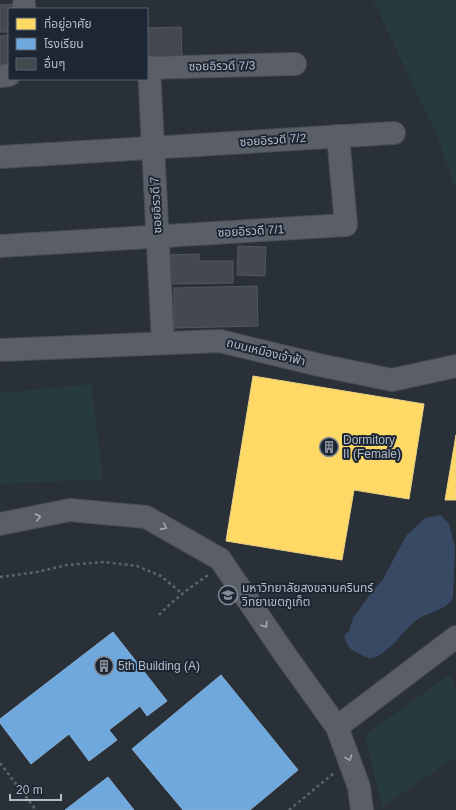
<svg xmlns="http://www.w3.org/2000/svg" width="456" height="810" font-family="Helvetica,'Noto Sans Thai',sans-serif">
<rect width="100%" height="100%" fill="#2a3038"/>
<g fill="#273a3e">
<path d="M373,0h83v190l-18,-52z"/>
<path d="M91,384l12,95 -103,5v-91z"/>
<path d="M450,674l6,16v67l-74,50 -17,-72z"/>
</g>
<path fill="#384963" d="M441,515l8,9 6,24 -2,50c-8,14 -28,14 -39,24 -12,10 -27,34 -43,36 -3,0 -8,-2 -11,-4 -10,-3 -13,-9 -16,-18l5,-5 4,-13 22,-30 7,-7 24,-45 19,-18z"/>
<g fill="#ffd966" stroke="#e8d084">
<path d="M253,376l171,28 -15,95 -55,-9 -12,70 -116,-19z"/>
<path d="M456,435v65h-11z"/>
</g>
<g fill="#6fa8dc" stroke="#84aed6">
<path d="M113,632l54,69 -20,15 -7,-10 -31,24 8,10 -28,21 -20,-27 -38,30 -31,-41v-4z"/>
<path d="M221,675l77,95 -48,40h-67l-51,-61z"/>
<path d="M108,777l26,33h-69z"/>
</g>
<g fill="#444950" stroke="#52575f">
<path d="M15,4v5h-6v23h-9v-27z"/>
<path d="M181,27l1,30 -35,1v-30z"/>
<path d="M9,35v31l-9,1v-31z"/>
<path d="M238,246l28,1 -1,29 -28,-1z"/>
<path d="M199,254v7h34v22l-63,1v-29z"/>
<path d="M257,286l1,40 -84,2v-40z"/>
</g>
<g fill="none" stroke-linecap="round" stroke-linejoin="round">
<defs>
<g id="minor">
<path d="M24,4v5"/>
<path d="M149,67l14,276"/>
<path d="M147,68l148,-4"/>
<path d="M0,76l9,-1"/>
<path d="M0,157l394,-24"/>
<path d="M0,246l346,-21 -8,-89"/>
<path d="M0,350l220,-9 99,24 73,15 64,-14"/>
<path d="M0,524l70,-14 76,7 74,42 66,97 51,71 22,60 3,23"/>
<path d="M337,727l119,-90"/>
</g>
</defs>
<use href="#minor" stroke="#484c53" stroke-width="24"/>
<g stroke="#5d636a" stroke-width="2.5" stroke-dasharray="3 3" stroke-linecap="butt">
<path d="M0,577l37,-5 30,-7 37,-3 33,4 24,10 17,14 4,4"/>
<path d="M159,615c15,-16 32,-28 49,-40"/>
<path d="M0,763l36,47"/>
<path d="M289,810l45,-37"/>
</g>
<use href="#minor" stroke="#5a5e66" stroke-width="22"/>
</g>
<defs><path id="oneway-chevron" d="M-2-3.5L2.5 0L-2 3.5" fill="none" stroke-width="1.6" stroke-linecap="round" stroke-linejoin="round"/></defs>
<g stroke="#a2a9b5">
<use href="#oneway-chevron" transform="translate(38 517) rotate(-12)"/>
<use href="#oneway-chevron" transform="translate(164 527) rotate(29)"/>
<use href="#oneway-chevron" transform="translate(265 625) rotate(56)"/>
<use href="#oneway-chevron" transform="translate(349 758) rotate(70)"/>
</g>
<defs>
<symbol id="building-ring" viewBox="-11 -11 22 22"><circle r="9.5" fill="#1d2633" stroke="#848b96" stroke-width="1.5"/><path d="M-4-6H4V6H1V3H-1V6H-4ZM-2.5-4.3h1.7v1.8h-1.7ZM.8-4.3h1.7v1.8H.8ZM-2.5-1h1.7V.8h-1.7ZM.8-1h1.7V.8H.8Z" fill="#848b96"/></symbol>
<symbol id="university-ring" viewBox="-11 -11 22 22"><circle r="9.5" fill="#1d2633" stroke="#848b96" stroke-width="1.5"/><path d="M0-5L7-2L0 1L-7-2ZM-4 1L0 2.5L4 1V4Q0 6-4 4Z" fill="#848b96"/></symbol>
</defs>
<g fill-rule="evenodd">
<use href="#building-ring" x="318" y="436" width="22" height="22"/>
<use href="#university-ring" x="217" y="584" width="22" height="22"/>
<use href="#building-ring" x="93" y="655" width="22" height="22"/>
</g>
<g text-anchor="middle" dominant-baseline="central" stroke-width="4" stroke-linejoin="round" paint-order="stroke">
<g font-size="12" fill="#b4bcc9" stroke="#1d2633">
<text transform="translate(222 66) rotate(-1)">ซอยอิรวดี 7/3</text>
<text transform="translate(273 140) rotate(-4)">ซอยอิรวดี 7/2</text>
<text transform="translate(156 205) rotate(-93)">ซอยอิรวดี 7</text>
<text transform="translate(251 231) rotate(-3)">ซอยอิรวดี 7/1</text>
<text transform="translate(266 352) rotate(14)">ถนนเหมืองเจ้าฟ้า</text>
</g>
<g font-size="12" fill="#b4bcc9" stroke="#1d2633" text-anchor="start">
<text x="343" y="440">Dormitory<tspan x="343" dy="14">II (Female)</tspan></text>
<text x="242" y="588">มหาวิทยาลัยสงขลานครินทร์<tspan x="242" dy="14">วิทยาเขตภูเก็ต</tspan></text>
<text x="118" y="666">5th Building (A)</text>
</g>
</g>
<rect x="8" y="8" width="140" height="72" fill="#1d2633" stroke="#59626f"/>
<rect x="16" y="18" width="20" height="12" fill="#ffd966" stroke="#59626f"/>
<text x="44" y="28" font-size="12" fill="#b4bcc9">ที่อยู่อาศัย</text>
<rect x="16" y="38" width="20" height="12" fill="#6fa8dc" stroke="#59626f"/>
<text x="44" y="48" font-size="12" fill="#b4bcc9">โรงเรียน</text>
<rect x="16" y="58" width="20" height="12" fill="#444950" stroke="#59626f"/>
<text x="44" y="68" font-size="12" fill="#b4bcc9">อื่นๆ</text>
<path d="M10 794v6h51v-6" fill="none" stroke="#b4bcc9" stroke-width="2"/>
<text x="16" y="794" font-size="12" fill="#b4bcc9" stroke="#1d2633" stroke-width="3" paint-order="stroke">20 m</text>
</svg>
